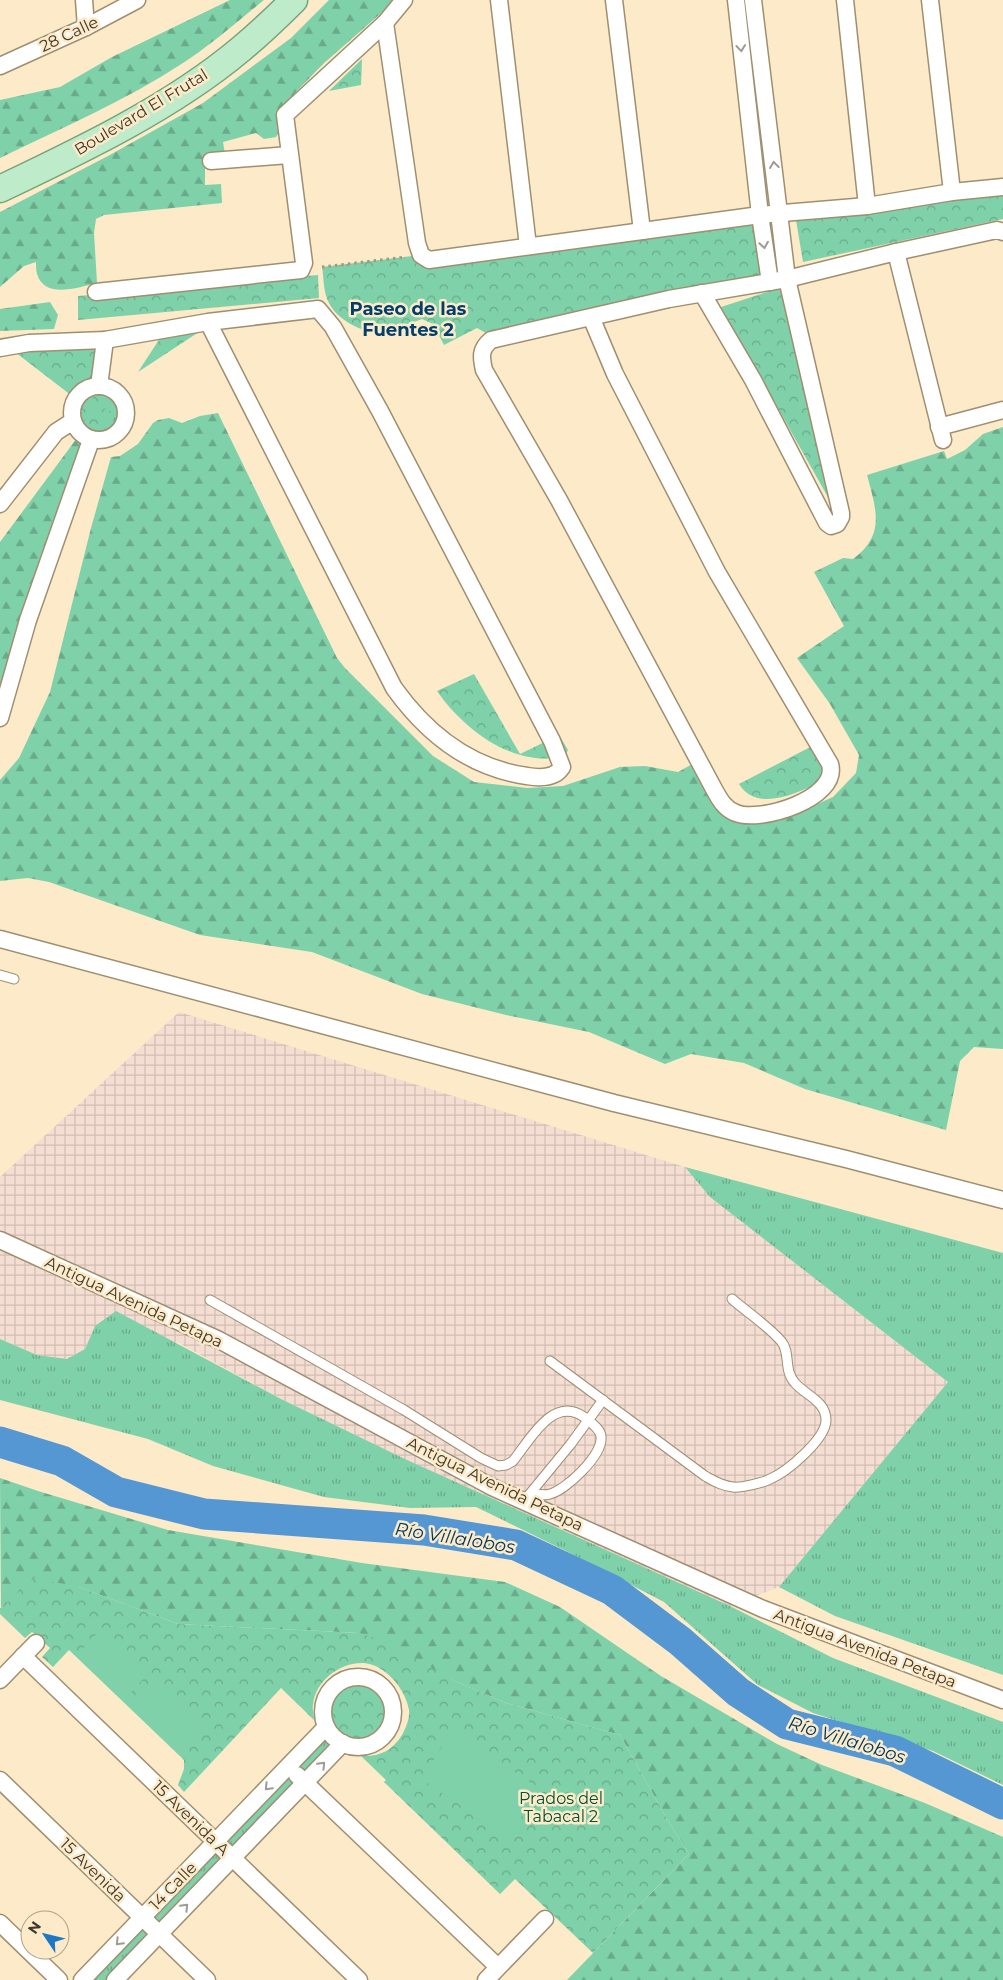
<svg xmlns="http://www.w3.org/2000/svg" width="1003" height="1980" font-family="Montserrat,sans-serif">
<defs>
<pattern id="industrial-grid" width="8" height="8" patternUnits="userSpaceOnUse" patternTransform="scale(1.25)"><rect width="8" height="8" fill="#f4ddd2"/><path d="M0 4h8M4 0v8" fill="none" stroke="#d2beb4"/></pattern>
<pattern id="grass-tufts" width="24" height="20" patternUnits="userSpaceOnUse" patternTransform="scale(1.25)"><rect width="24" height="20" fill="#7fd1a9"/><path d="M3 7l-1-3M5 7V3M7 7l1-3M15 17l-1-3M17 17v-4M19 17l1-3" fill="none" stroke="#69aa8a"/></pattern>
<pattern id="forest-firs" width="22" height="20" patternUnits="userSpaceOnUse" patternTransform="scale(1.25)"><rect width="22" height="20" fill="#7fd1a9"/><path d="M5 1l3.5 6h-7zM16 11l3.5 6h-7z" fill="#69aa8a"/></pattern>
<pattern id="park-crowns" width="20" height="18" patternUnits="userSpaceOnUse" patternTransform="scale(1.25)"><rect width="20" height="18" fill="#7fd1a9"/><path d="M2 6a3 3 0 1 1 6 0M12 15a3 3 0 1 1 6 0" fill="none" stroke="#69aa8a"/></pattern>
</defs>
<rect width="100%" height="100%" fill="#fceac8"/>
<path fill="url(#industrial-grid)" d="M179,1012l506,155 25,30 238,185 -169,205 -49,19 -325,-147 -124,-60 -102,-56 -84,-17 -10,23 -18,10 -30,-4 -37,-16v-162z"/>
<g fill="url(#grass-tufts)">
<circle cx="95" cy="415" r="25"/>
<path d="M685,1167l318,86v422l-168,-59 -56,-29 169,-205 -238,-185z"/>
<path d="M116,1311l165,88 124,60 325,147 103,52 170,64v63l-70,-34 -120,-38 -55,-28 -94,-83 -100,-52 -88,-43 -66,1 -86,-11 -111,-31 -65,-27 -148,-39v-61l37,16 30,4 18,-10 10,-23z"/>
<path d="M326,1727l7,10 10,6 -228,237h-33z"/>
</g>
<g fill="url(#forest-firs)">
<path d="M230,0h34c-26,21 -53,45 -81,63 -58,38 -121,65 -183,95v-58l60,-13 52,-30z"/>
<path d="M329,0h67l-73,64 -28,29 -10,17 -1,15 -8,12 -12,2 -8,-6 -33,9 3,18 -21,4v21l16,-1 1,19 -118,12 -8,4 -2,14 3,50c-18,4 -52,17 -60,-9 -1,-4 -1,-8 -1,-12l-12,4 -24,21v-75l108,-56 95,-53 88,-65z"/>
<path d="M50,302l8,13 -4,14 -54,2v-22z"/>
<path d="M218,413l119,245 8,10 88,88 41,26 53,6 36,-2 57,-19 25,-1 33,6 18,-10 35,52 66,-1 36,-16 23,-24 3,-18 -29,-51 -33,-46 47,-32 -30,-54 29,-14 10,1c33,-24 23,-50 14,-84l77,-24 3,8 18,-9 18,-16 20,-7v622l-29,-2 -14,14 -14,69 -141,-41 -61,-26 -53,-9 -26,10 -76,-32 -83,-17 -84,-21 -110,-42 -112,-17 -151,-53 -21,-4 -28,3v-101l19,-22 31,-66 41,-164 20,-71 9,-1 18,-12 15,-21 5,-3 11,-2 13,5 18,-7z"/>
<path d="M77,438l8,11 -85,243v-150z"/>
<path d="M0,1478l38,13 130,39 194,33 143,19 55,25 101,69 116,68 45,21 103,38 78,34v143h-436l122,-126 -22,-35 -47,-84 -114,-32 -51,-22 -96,-48 -181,-9 -99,-37 -78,21z"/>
</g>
<g fill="url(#park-crowns)">
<path d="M362,59l-1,26 -32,6z"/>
<path d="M1003,195v24l-200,43 -7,-42z"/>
<path d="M758,214l12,70 -277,53 -16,-9 -33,17 -11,-21 -11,-5 -44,17c-18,-7 -40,-15 -49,-33 -6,-11 -5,-25 -7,-36z"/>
<path d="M318,275l1,23 -241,22v-24z"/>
<path d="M782,287l66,221 -2,9 -8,-2 -117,-208z"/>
<path d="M205,328l-67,44 26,-40z"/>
<path d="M91,347l5,6 2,16 -22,30 -65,-50z"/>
<path d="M93,396c7,-1 12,1 17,6l-8,11 11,-3 -1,13 -5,8 -9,-8v12c-7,2 -12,-2 -16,-6l7,-10 -11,2c-1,-7 0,-14 5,-20l8,7z"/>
<path d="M474,674l46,80 39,-19 9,15 -3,6c-50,13 -101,-26 -128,-65z"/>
<path d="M820,742l6,8 -5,32c-24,11 -64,31 -82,2z"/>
<path d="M33,1578l46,9 99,37 181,9 25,8 71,40 51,22 114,32 47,84 22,35 -96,99 -78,-74 -15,15 -116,-112 2,-2 -25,-24c18,1 31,-5 41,-21 4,-7 8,-17 7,-25 -3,-20 -23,-45 -45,-47 -24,-1 -49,18 -51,42 -1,5 1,10 1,15l-33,-32 -97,104 -6,-7 6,-16v-9l-115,-110 -16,17 -11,-10 8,-9 -18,-16 -7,6 -25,-24v-6h2z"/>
<circle cx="358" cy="1712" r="32"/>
</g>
<g fill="#7fd1a9">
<path d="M101,1629l47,45 -23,25 -47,-45z"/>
<path d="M158,1682l47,45 -23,25 -47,-45z"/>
<path d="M453,1730l87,59 -32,48 -87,-58z"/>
</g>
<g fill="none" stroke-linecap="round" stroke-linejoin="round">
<path stroke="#5497d2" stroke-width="31" d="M0,1442l62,19 54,31 88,22 220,16 92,15 96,45 68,51 58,51 49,32 108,27 108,53"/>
<defs>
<g id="lane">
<path d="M0,975l14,4"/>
<path d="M210,1300l194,110 77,48 17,8 8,-1 7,-4c17,-21 40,-66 71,-44 6,5 17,12 17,20 2,18 -35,53 -51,57 -6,2 -13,0 -19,-1"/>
<path d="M550,1361l155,115c9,5 17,10 28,11 7,1 30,-4 37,-8 17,-7 56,-40 56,-59 0,-19 -21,-25 -31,-37 -12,-13 -4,-31 -14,-42 -14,-16 -33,-28 -49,-42"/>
<path d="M528,1496l42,-51 33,-45"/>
</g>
<g id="street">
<path d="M84,0l2,27"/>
<path d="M499,0l29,246"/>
<path d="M614,0l28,231"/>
<path d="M736,0l24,215 10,67"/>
<path d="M845,0l22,206"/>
<path d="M930,0l22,192"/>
<path d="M385,23l32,220 4,12 8,5 331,-45 107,-9 85,-14 51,-5"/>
<path d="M0,66l86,-39 51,-27"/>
<path d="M211,161l78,-6"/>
<path d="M896,252l47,188"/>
<path d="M96,292l205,-22 3,-7 -19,-148 100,-92 19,-23"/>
<path d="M702,293l51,87 74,143 4,3 6,-2 4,-7v-4l-54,-234 -34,-279"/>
<path d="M591,317l24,57 102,198 113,192c10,35 -71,59 -94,49 -11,-4 -16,-13 -21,-22l-156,-291 -75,-130c-3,-13 -4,-21 7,-30l178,-41 118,-20 109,-27 101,-22 6,2"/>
<path d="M0,348l29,-5 76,-3 103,-18 110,-13 15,18 47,84 172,330 10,26c-7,12 -23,11 -35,9 -57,-8 -100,-42 -133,-88l-186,-366"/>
<circle cx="99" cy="413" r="27"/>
<path d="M99,386l6,-46"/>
<path d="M939,427l64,-17"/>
<path d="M0,504l56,-72 17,-11"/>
<path d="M0,718l28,-98 63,-180"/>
<path d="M0,939l614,164 232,56 157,41"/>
<path d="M0,1240l219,100 273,147 31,14 240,108 240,91"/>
<path d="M23,1656l336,324"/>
<circle cx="358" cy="1712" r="35"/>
<path d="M0,1680l36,-37"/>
<path d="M297,1775l201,192"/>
<path d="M0,1780l207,200"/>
<path d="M0,1923l59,57"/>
<path d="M82,1980l244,-253"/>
<path d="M115,1980l228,-237"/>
<path d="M486,1980l59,-61"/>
</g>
<path id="primary" d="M0,189c82,-39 172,-82 241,-140 18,-15 36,-32 53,-49"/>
</defs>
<use href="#lane" stroke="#9f8f70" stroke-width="11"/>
<use href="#street" stroke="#9f8f70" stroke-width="19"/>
<use href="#primary" stroke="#75a47a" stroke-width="29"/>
<path stroke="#a5987f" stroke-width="3" stroke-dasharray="2.5 4" stroke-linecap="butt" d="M322,267l84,-10"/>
<use href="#lane" stroke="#fff" stroke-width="9"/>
<use href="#street" stroke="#fff" stroke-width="16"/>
<use href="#primary" stroke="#beebc9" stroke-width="26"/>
</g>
<defs><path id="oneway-chevron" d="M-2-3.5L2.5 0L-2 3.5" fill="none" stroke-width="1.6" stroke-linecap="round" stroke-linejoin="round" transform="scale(1.25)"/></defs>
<g stroke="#9e9b94">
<use href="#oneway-chevron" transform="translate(741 48) rotate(84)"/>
<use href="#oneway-chevron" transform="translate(774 165) rotate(-97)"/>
<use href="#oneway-chevron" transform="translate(764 245) rotate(81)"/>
<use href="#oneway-chevron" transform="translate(322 1765) rotate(-46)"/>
<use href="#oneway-chevron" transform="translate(268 1787) rotate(134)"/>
<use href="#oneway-chevron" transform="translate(185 1907) rotate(-46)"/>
<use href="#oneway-chevron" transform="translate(119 1942) rotate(134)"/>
</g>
<g text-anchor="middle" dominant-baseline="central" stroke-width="5" stroke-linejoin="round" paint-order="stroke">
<g font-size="16" fill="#3e372a" stroke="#fceac8">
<text transform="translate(69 34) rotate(-25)">28 Calle</text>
<text transform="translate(141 112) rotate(-31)">Boulevard El Frutal</text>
<text transform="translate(134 1302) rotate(25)">Antigua Avenida Petapa</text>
<text transform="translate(495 1484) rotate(26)">Antigua Avenida Petapa</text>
<text transform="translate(865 1648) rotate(21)">Antigua Avenida Petapa</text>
<text transform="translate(191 1818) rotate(44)">15 Avenida A</text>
<text transform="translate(93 1870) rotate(44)">15 Avenida</text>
<text transform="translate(173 1886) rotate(-46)">14 Calle</text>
</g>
<g font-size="16" fill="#005135" stroke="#fceac8">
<text x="561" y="1798">Prados del<tspan x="561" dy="18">Tabacal 2</tspan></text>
</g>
<g font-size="18" font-weight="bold" fill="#003e6e" stroke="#fceac8">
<text x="408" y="309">Paseo de las<tspan x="408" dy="21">Fuentes 2</tspan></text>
</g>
<g font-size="18" font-style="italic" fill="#043a60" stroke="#fceac8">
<text transform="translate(455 1538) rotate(9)">Río Villalobos</text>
<text transform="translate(847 1740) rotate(17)">Río Villalobos</text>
</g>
</g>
<g transform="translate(45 1935) rotate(305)"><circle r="24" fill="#fceac8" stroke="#b0a289"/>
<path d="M0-4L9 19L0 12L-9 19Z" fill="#1c78c4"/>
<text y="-8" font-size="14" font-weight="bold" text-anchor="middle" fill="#3e372a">N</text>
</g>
</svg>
